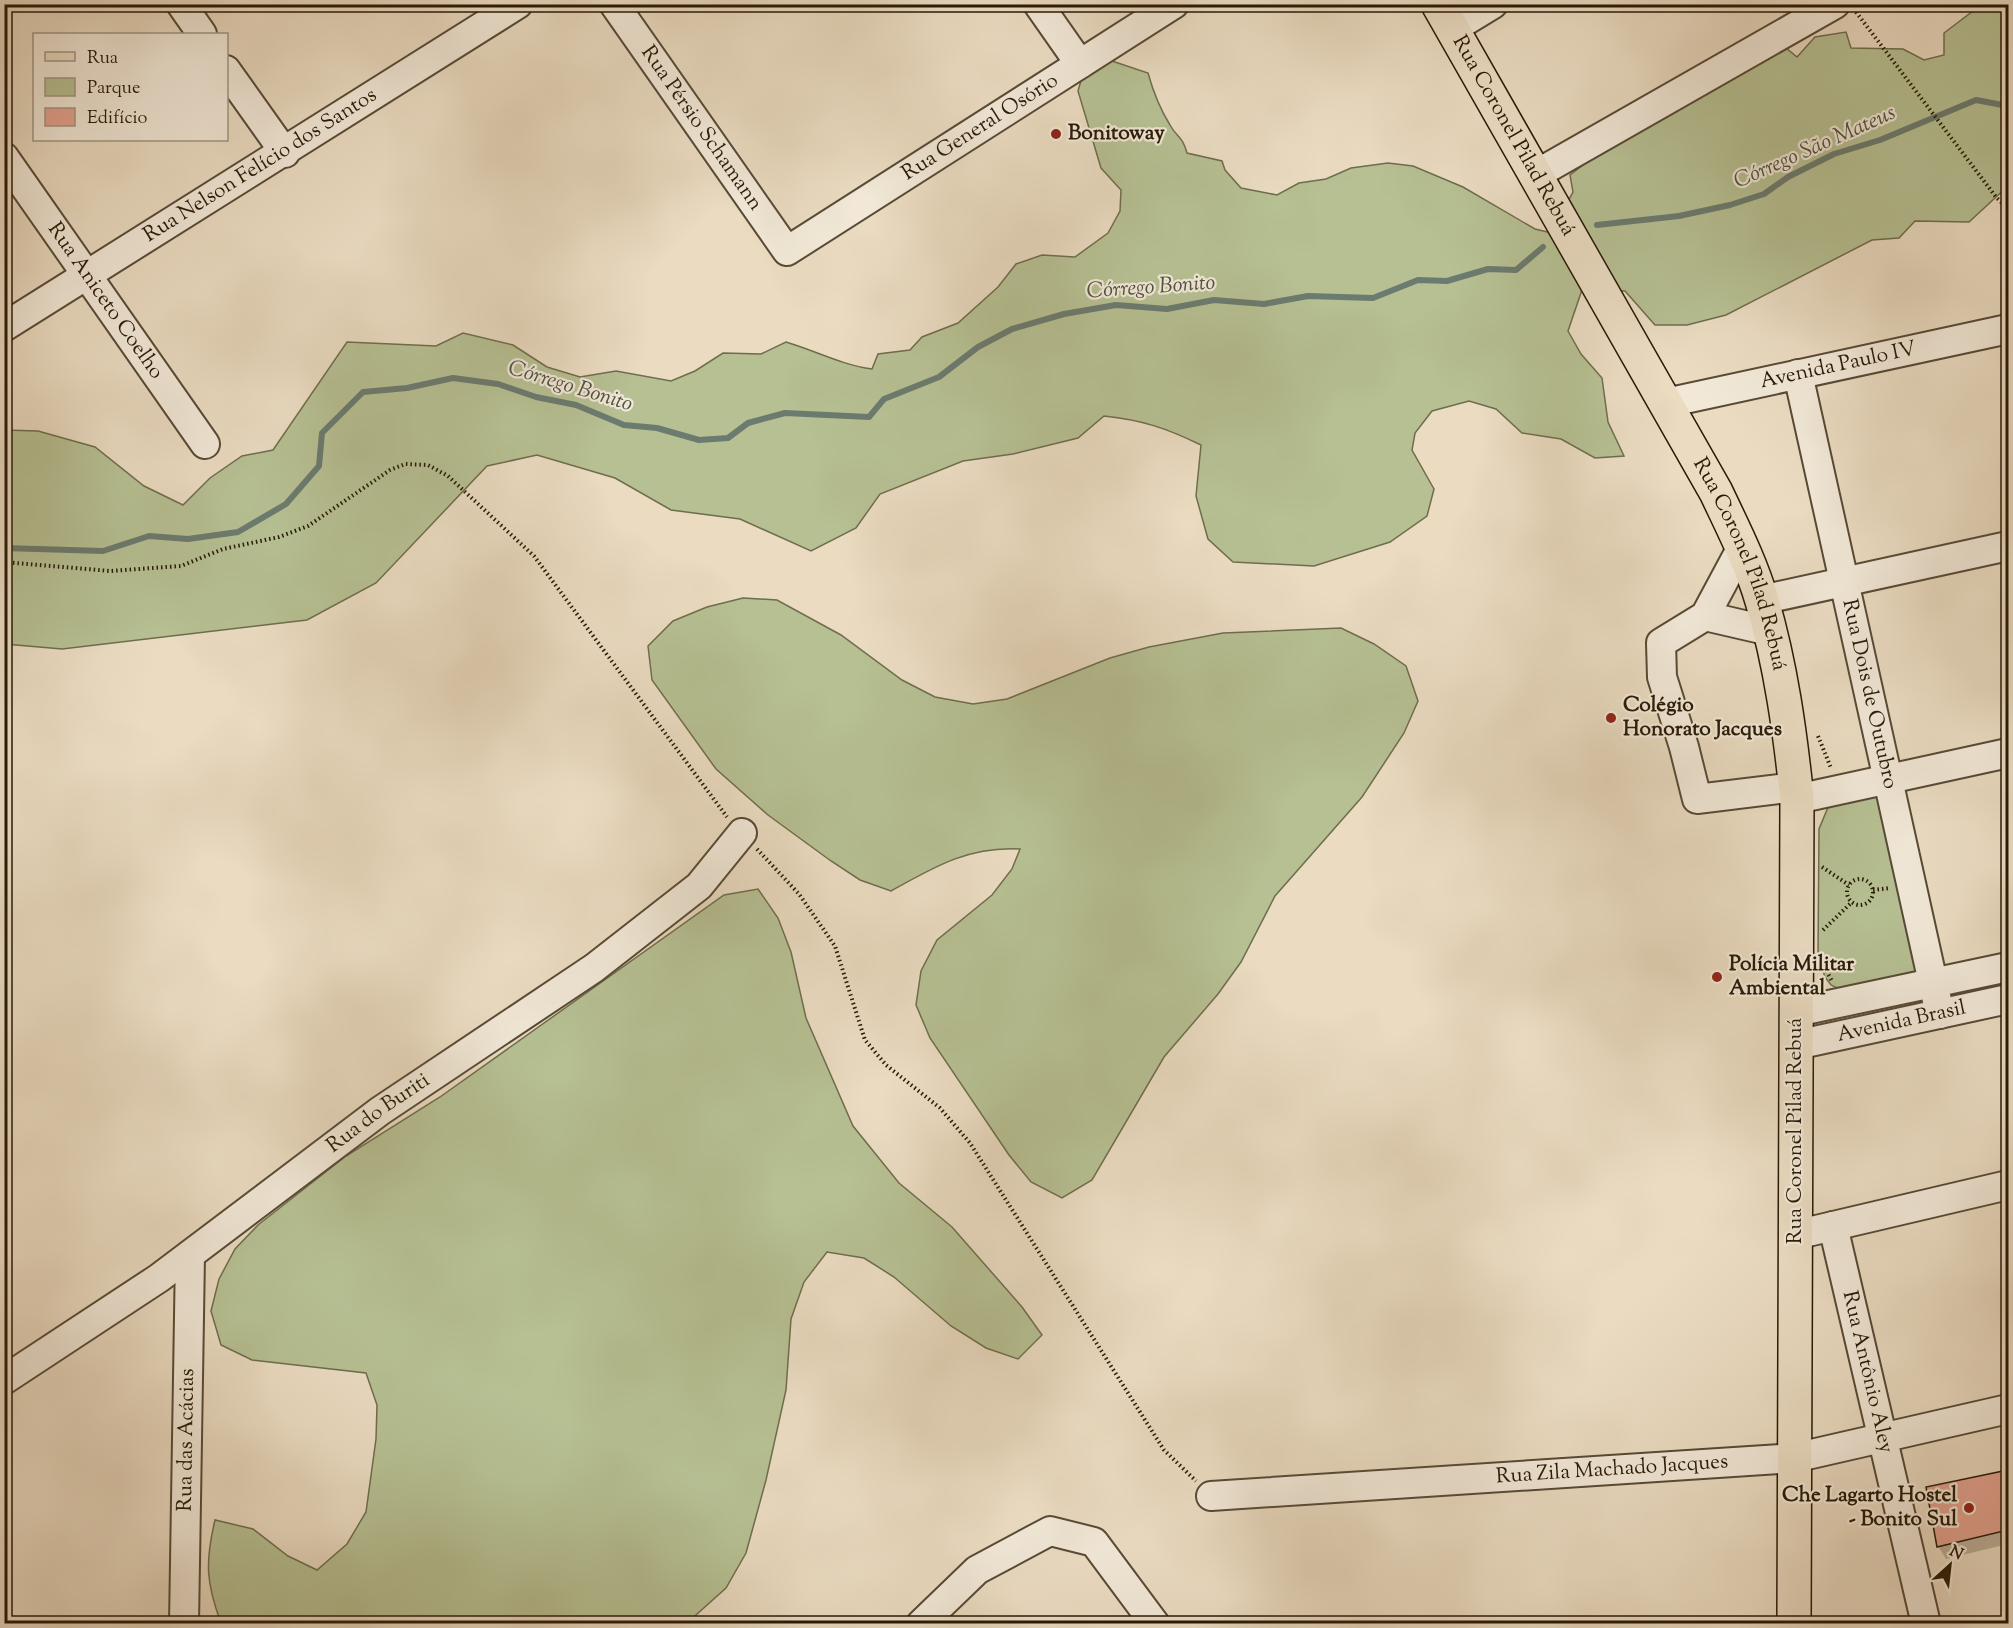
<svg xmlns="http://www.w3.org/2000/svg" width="2013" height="1628" font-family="'Sorts Mill Goudy',serif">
<rect width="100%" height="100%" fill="#eadbc1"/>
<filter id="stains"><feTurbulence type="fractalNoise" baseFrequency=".00333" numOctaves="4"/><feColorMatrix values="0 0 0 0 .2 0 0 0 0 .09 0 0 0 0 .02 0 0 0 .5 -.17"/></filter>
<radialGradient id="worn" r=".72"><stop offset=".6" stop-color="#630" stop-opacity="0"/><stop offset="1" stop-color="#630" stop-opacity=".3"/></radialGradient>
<g fill="#b6c093" stroke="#6f6d4d" stroke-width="1.5">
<path d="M1981,5h27v181l-39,36 -54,-1 -16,17 -27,2 -146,75 -39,10h-32l-30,-34 -20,-1 -42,-80 10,-18 -3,-17 40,-31 157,-95 19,-1 11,9 18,-20 31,-5 5,16 52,1 21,11 20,-5v-22z"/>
<path d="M1109,60l39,13c5,18 12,36 22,52 7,13 12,10 17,28l35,8 3,9 16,18 36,7 22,-12 27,-4 25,-11 37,-5 25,3 50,21 72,42 29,7 22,42 -18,53 13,23 21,24 6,44 16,34 -29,2 -34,-19 -39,-6 -26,-24 -27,-8 -37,10 -17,22 -3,17 22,39 -7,27 -37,26 -76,24 -81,-4 -25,-23 -12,-43 5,-51c-35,-17 -59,-25 -97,-29l-26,22 -65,16 -50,7 -83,33 -24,34 -45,23 -71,-32 -69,-9 -56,-32 -78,-23 -50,11 -111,117 -69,37 -245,29 -57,-5 -1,-214 34,1 57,16 49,39 39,19 27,-27 32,-22 31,-6 74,-108 89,4 27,-13 50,12 34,22 33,10 36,-6 55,10 24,-10 28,-18 38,1 25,-12c30,9 56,23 86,27l6,-15 32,-4 12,-13 36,-14 40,-36 18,-23 26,-9 33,2 33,-24 12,-22 1,-21 -20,-22 -23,-77 4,-14z"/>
<path d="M743,598l34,2 64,35 61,45 33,17 38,7 34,-5 103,-41 39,-11 74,-14 118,-5 33,16 32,22 12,35 -14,32 -42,64 -87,99 -34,66 -23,32 -54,63 -72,123 -30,18 -31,-16 -22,-27 -79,-117 -14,-33 5,-34 16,-31 55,-45 20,-26 8,-20c-51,-3 -86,18 -129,42l-31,-11 -29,-19 -63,-46 -52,-46 -64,-89 -4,-34 25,-25 34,-14z"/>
<path d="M1883,793l40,182 -80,16 -12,-6 -6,-8 -7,-21 1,-127 10,-24z"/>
<path d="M758,889l20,29 13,34 15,66 47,108 46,57 53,44 70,80 20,28 -24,24 -32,-11 -35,-22 -57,-49 -30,-19 -37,-6 -23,30 -13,37 -5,71 -20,90 -20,73 -20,35 -39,35h-466c-15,-40 -16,-61 -6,-103l38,9 35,27 29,14 30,-26 19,-32 10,-73 1,-34 -11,-32 -114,-13 -31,-15 -10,-34 8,-32 16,-30 23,-24 88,-69 94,-59 284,-202z"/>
</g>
<path fill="#0003" d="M2008,1472v72l-62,15 -8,-13 -11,-58z"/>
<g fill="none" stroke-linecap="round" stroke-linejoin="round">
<g stroke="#6b7b6f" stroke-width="6">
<path d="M1597,225l82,-9 51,-11 34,-11 24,-17 46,-23 46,-14 96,-40 32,6"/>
<path d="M4,548l99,3 46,-15 39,3 50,-7 48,-28 33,-38 3,-33 41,-41 44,-4 46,-10 45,6 38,13 40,8 48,20 33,3 42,12 29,-2 20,-15 37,-10 84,4 15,-18 55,-22 39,-30 34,-18 52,-15 52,-9 51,4 47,-9 50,4 44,-8 65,2 45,-18 29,1 41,-12 28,1 27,-23"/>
</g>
</g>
<path fill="#e4a391" stroke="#281a07" stroke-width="1.5" d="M2008,1470v60l-71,17 -11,-60z"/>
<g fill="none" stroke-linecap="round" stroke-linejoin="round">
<defs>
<g id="minor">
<path d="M181,4l21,30"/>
<path id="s1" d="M614,4l173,247 387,-247"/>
<path d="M1038,4l42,60"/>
<path d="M1452,29l41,-25"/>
<path d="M226,70l59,83"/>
<path id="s2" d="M4,157l201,287"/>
<path d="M1535,175l300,-171"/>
<path id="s3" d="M4,327l514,-323"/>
<path id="s4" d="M1798,374l142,640"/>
<path id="s5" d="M1666,403l342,-74"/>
<path d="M1742,547l-37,69 -44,27 1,34 22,70 13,52 99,-12"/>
<path d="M1761,600l247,-54"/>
<path d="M1705,616l65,15"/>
<path d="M1797,799l211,-46"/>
<path d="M1796,1012l212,-45"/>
<path id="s6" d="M1796,1045l212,-46"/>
<path id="s7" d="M1833,1226l93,398"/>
<path d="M1795,1235l213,-50"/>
<path id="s8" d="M4,1380l155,-102 221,-167 214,-143 105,-82 43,-53"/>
<path id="s9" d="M1211,1496l583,-38 214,-49"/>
<path id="s10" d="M184,1624l6,-369"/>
<path d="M921,1624l56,-54 73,-39 44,11 61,82"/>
</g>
<g id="major">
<path id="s11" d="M1438,4l278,488c17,36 35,71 46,109 19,65 28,131 35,198l-3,825"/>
</g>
</defs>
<use href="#minor" stroke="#584a36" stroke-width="32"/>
<use href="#major" stroke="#281a07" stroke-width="36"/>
<g stroke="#281a07" stroke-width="4" stroke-dasharray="1.5 3" stroke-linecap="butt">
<path d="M1856,12l140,185 12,12"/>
<path d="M4,562l106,9 71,-5 42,-17 56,-12 29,-11 82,-56 15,-6 23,1 20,11 86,80 193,261"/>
<path d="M1818,736l13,32"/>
<path d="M757,849l42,45 36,52 30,94 21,25 54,43 30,35 194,307 32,31"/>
<path d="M1822,867l27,18"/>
<circle cx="1860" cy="892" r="13"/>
<path d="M1873,890l17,-2"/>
<path d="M1823,930l29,-28"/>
<path d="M1824,967l8,14"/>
</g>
<use href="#minor" stroke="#f1e8d7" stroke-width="28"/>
<use href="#major" stroke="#eadbc1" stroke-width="33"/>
</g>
<g fill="#8f2418" stroke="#f1e8d7" stroke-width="2">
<circle cx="1056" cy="134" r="6"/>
<circle cx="1611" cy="718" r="6"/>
<circle cx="1717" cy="977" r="6"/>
<circle cx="1969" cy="1508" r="6"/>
</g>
<g text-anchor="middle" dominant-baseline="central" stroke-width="4.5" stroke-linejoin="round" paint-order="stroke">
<g font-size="21" fill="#281a07" stroke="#f1e8d7">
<text stroke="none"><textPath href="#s1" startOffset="152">Rua Pérsio Schamann</textPath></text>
<text stroke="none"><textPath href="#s1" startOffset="531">Rua General Osório</textPath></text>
<text stroke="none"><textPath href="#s11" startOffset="152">Rua Coronel Pilad Rebuá</textPath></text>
<text stroke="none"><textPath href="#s3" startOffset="303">Rua Nelson Felício dos Santos</textPath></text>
<text stroke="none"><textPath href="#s2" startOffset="176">Rua Aniceto Coelho</textPath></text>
<text stroke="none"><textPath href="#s5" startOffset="176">Avenida Paulo IV</textPath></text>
<text stroke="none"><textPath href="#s11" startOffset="638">Rua Coronel Pilad Rebuá</textPath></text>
<text stroke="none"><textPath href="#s4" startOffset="328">Rua Dois de Outubro</textPath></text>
<text stroke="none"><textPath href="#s6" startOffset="108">Avenida Brasil</textPath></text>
<text stroke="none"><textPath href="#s8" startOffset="460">Rua do Buriti</textPath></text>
<text transform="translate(1796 1131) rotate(-90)">Rua Coronel Pilad Rebuá</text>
<text stroke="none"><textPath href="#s7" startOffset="150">Rua Antônio Aley</textPath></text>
<text stroke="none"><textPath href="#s10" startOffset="184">Rua das Acácias</textPath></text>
<text stroke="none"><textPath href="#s9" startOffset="402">Rua Zila Machado Jacques</textPath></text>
</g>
<g font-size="21" font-weight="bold" fill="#281a07" stroke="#f1e8d7" text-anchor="start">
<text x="1068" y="134">Bonitoway</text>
<text x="1623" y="706">Colégio<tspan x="1623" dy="24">Honorato Jacques</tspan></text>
<text x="1729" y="965">Polícia Militar<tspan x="1729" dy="24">Ambiental</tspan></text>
<text x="1957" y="1496" text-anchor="end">Che Lagarto Hostel<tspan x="1957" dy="24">- Bonito Sul</tspan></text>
</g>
<g font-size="22" font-style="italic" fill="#4f5244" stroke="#f1e8d7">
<text transform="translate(1815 148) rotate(-24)">Córrego São Mateus</text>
<text transform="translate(1151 288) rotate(-4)">Córrego Bonito</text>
<text transform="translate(570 387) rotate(17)">Córrego Bonito</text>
</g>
</g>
<rect width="2013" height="1628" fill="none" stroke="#eadbc1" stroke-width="24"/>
<rect x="6" y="6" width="2001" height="1616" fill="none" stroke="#281a07" stroke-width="3"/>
<rect x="12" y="12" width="1989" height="1604" fill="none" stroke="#281a07" stroke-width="1.5"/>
<rect x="33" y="33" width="195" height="108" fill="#f1e8d7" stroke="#a19684" stroke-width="1.5"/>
<rect x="45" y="52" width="30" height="9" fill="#eadbc1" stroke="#a19684" stroke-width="1.5"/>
<text x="87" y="63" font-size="18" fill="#281a07">Rua</text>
<rect x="45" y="78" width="30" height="18" fill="#b6c093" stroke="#a19684" stroke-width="1.5"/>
<text x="87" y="93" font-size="18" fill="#281a07">Parque</text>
<rect x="45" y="108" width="30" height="18" fill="#e4a391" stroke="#a19684" stroke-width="1.5"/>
<text x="87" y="123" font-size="18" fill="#281a07">Edifício</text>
<g transform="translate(1950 1565) rotate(27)" stroke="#f1e8d7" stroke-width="4.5" paint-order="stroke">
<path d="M0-4.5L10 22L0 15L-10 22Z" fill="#281a07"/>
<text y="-9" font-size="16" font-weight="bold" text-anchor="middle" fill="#281a07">N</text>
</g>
<rect width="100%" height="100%" filter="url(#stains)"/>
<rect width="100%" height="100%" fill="url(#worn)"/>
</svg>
